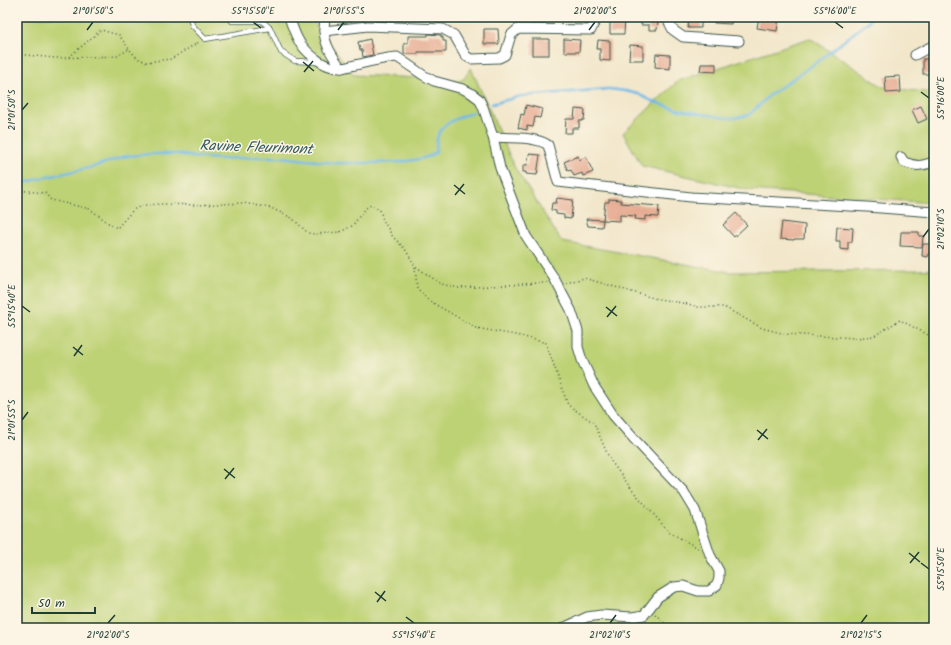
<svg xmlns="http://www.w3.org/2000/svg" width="951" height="645" font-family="Kalam,sans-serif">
<rect width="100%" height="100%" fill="#fcf5e5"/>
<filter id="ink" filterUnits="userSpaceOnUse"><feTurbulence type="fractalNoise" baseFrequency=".025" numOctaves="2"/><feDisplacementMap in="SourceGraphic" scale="8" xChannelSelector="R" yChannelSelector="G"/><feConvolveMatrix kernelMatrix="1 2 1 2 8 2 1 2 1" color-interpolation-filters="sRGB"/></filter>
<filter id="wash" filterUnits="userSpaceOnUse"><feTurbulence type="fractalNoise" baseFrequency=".012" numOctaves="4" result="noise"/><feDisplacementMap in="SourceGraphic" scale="16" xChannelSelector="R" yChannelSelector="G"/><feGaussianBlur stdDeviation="0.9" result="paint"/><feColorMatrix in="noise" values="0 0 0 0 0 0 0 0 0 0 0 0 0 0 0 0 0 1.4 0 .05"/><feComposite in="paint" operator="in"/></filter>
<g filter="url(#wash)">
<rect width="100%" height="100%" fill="#f2e7cb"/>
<g fill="#bdd275" stroke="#6e8854">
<path d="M17,17h293l44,58 109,5 8,-12 44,100 47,74 168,30 186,-2 18,-1v359h-917z"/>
<path d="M810,38l73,49 51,6v110l-186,-13 -106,-24 -19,-33 55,-52z"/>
</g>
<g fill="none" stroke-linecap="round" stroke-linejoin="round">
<g stroke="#70b9e8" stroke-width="2.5">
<path d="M492,104l29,-8 88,-7 16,2 13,3 16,8 26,8 47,8h8l14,-3 22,-21 46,-32 51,-40 4,-5"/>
<path d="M17,185l21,-6 55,-12 33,-11 24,-2h29l14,3 29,2 37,-2h22l54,6h44l22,-1 19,-3 10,-3 6,-4c0,-4 0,-9 1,-13 3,-16 23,-22 36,-27"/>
</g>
</g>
<g id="blocks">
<g fill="#e7ad94">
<path d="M614,17h11l-1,17h-14v-13l4,1z"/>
<path d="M641,17h14v4h3l-1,9h-8v-5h-8z"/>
<path d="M689,17h12v11h-13z"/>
<path d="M714,17h18l-1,7 -17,-1z"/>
<path d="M759,17h20l-2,14 -20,-3z"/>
<path d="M484,29h14l1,15h-15z"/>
<path d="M428,34l13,1v2h2v4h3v11h-28v2h-14v-11h4v-7h20z"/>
<path d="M370,39l3,16 -10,2 -1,-7h-2l-2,-8z"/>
<rect x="532" y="39" width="17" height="16"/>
<path d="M564,39l16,1 -1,12h-15z"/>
<path d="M598,40l12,1v20l-10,-1v-11h-3z"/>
<path d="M630,45l13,1v14h-14z"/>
<path d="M656,54l14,1v14l-15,-2z"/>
<rect x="923" y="59" width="11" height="15"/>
<path d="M701,64h15v8l-16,-1z"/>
<path d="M900,76l1,16 -15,1 -1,-16z"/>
<path d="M526,105l16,4 -2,9 -5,-1 -2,10 -6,-1v4l-9,-2 3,-14 3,1z"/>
<path d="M921,106l6,13 -9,4 -6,-13z"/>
<path d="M575,109l10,1 -1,10h-2v1h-3v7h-7v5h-7l1,-14h8z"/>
<path d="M529,154l11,1 -3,20 -11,-1v-2h-3v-7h4z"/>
<path d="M578,156l1,4 7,-3 7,15 -10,4 -1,-3 -8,3 -3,-6 -3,1 -4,-9z"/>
<path d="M557,198l16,2 -2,19 -7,-1v-3l-8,-1v-3l-5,-1 1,-7h4z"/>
<path d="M609,199l12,1v3l38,3 -1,11 -13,-1v4l-10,-1 1,-3 -16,-1v6l-17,-1 2,-18h4z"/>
<path d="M736,213l11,12 -13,12 -11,-12z"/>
<path d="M586,219l17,1 -1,7 -14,-1z"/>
<path d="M782,222l23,3 -1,14h-10v1l-14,-1z"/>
<path d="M837,227l16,1 -1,14h-4v8l-8,-1v-8h-4z"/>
<path d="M901,232h18v4h4l-1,11 -22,-1z"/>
<path d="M923,244h11v9h-5l-1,4 -6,-1z"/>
</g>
</g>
</g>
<g filter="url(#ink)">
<use href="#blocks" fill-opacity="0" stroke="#3f564b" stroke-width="1"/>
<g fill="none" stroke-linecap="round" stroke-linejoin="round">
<defs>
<g id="lane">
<path d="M190,17l2,8 13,14 65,-11"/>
<path d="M229,17l3,4h30l8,7 11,24 14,9 22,1"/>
</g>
<g id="street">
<path d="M289,17c3,9 6,18 11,26 9,12 25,26 42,25 6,-1 12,-3 18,-4 12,-3 24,-6 37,-7l26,18 11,6 29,8 8,4 8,6 4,8 10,30 7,31 26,68 28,42 17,32 7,21v16l4,13 12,26 19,29 22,25 49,52 11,18 15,45 9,16v7l-2,7 -8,6h-11l-15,-5 -9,1 -16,10 -14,18 -12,2 -31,-2 -14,2 -24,11"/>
<path d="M325,17c0,4 -1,9 -1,13 0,14 9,27 17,38"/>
<path d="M666,17l7,13 10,7 56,4"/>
<path d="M324,31l44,-5 75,3 11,6 12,21 5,3 28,-1 6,-3 6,-20 7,-6 73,1 6,-13"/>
<path d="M915,55l13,-7 6,-2"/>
<path d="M493,137c15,1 43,-1 55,8l10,37 133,15 176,10 67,5"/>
<path d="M901,157l3,5c13,5 17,4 30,0"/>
</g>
</defs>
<use href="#lane" stroke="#3f564b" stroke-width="6"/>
<use href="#street" stroke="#3f564b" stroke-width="11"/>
<g stroke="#3f564b" stroke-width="1.5" stroke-dasharray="1 3" stroke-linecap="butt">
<path d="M17,54l37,4 64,-2 11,-7 8,9 9,4 25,-3 28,-17"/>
<path d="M69,57l32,-27 18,5 10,14"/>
<path d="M17,183l6,8"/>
<path d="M17,190l28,3 6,7 39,9 21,16 6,3 16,-18 10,-5 19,-1 34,1 47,-2 28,5 21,10 16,15 7,1 25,-2 12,-6 14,-18 5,-3 9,5 3,10 10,17 12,12 10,17 26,18 18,4 80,-5h8"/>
<path d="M415,267l2,21 11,12 48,28 45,8 25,7 22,62 26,18 16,37 23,31 36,41 29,16"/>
<path d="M566,283l18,-5 69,20 35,6 10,3h26l38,21 23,6 71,4 18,-2 26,-16 34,18"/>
<path d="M655,614l15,14"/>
</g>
<use href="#lane" stroke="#fff" stroke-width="4.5"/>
<use href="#street" stroke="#fff" stroke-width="9"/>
</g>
</g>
<path fill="none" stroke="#1f3d34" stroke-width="1.5" d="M253,22l8,6M835,22l8,6M87,30l6,-8M338,30l6,-8M589,30l6,-8M303,62l11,9M304,72l9,-11M921,92l8,6M22,110l6,-7M454,185l11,9M455,195l9,-11M923,237l6,-8M22,306l8,6M606,307l11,9M607,317l9,-11M73,347l10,8M74,356l8,-11M22,420l6,-8M757,430l11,9M758,440l9,-11M224,469l11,9M225,479l9,-11M909,553l11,9M910,563l9,-11M921,563l8,6M375,592l11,9M377,602l8,-11M406,617l8,6M108,623l7,-8M610,623l6,-8M861,623l6,-8"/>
<g text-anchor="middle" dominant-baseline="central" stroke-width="3" stroke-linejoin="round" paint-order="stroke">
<g font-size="15" font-style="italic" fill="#335c61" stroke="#fcf5e5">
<text transform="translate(256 148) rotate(2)">Ravine Fleurimont</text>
</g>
</g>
<rect width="951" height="645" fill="none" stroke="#fcf5e5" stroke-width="44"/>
<path d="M32 607v6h63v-6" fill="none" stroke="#1f3d34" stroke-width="2"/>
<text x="38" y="607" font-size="12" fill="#1f3d34" stroke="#fcf5e5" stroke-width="3" paint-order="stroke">50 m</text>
<rect x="22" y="22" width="907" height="601" fill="none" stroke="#1f3d34" stroke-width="1.5"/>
<g font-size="10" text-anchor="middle" fill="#1f3d34">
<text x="93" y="14">21°01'50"S</text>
<text x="253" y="14">55°15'50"E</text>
<text x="344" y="14">21°01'55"S</text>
<text x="595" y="14">21°02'00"S</text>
<text x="835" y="14">55°16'00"E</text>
<text transform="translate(940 98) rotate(-90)" y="4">55°16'00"E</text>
<text transform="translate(11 110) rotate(-90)" y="4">21°01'50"S</text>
<text transform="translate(940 229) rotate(-90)" y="4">21°02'10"S</text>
<text transform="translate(11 306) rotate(-90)" y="4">55°15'40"E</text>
<text transform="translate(11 420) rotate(-90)" y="4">21°01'55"S</text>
<text transform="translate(940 569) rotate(-90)" y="4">55°15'50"E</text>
<text x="108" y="638">21°02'00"S</text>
<text x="414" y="638">55°15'40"E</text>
<text x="610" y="638">21°02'10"S</text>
<text x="861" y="638">21°02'15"S</text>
</g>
</svg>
